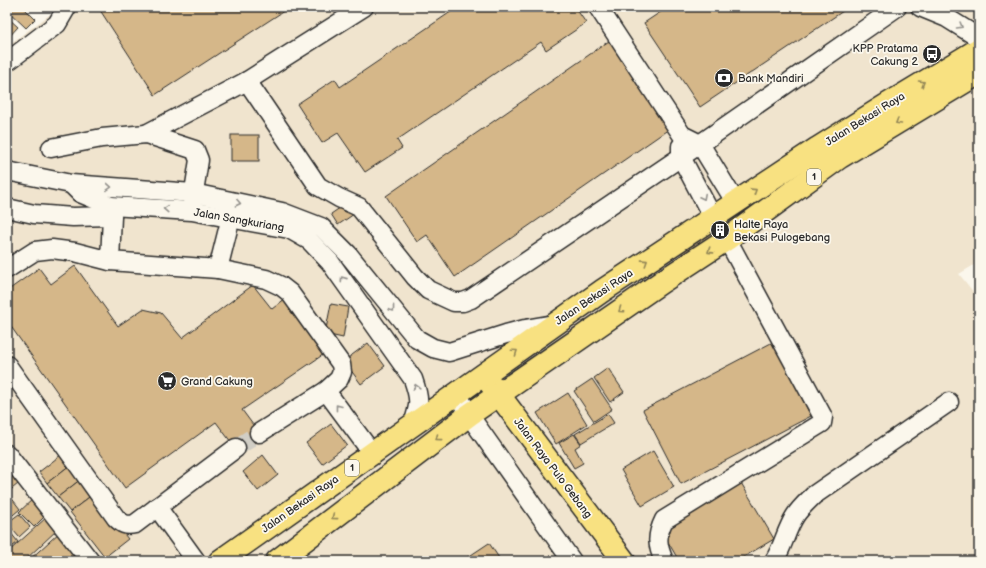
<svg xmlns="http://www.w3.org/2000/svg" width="986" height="568" font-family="'Balsamiq Sans',sans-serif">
<rect width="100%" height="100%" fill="#fbf7ec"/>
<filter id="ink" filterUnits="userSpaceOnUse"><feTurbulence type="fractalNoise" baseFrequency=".025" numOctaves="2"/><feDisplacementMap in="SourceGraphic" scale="8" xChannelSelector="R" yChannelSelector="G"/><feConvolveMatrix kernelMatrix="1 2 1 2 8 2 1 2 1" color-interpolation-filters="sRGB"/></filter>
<g filter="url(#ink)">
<path fill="#f0e4ce" d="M60,7h919v255l-20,12 20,25v262h-972v-515z"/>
<g fill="#d5b789" stroke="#2b2b2b">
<path d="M7,7h16l12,12 -9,9 -19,-18z"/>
<path d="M98,7h192l-135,88z"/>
<path d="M312,7h10l-7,5z"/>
<path d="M458,7h117l11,16 -40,27 -5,-8 -144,98 5,8 -37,24 -27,-39 -16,10 -25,-39 38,-25 5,8z"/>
<path d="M603,7h15l-10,7z"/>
<path d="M668,7h181l-149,100 -56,-84z"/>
<path d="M7,17l11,10 -11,12z"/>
<path d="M609,41l60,88 -214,148 -28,-42 -10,7 -31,-46z"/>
<rect x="231" y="135" width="28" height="26"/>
<path d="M754,201l5,8 -74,49 -5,-8z"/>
<path d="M347,203l7,11 -16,11 -7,-11z"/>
<path d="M75,266l43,60 25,-17 18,4 21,25 71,-53 19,24 14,-11 41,54 -85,58 20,27 -22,17 -24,-32 -91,66 -118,-167v-30l32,-23 12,16z"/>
<path d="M331,304l17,3 -5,31 -18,-4z"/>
<path d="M773,342l38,74 -130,68 -38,-74z"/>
<path d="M368,343l17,23 -24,18 -17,-23z"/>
<path d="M608,368l16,24 -14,10 -16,-24z"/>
<path d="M592,379l20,30 -18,12 -20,-30z"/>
<path d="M568,393l19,31 -31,20 -19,-31z"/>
<path d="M608,414l6,9 -33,20 -6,-9z"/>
<path d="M331,424l16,21 -25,19 -16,-21z"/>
<path d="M574,434l7,10 -6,4 8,15 -9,5 -15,-25z"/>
<path d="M653,451l21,36 -32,19 -21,-36z"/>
<path d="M62,454l8,11 -23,18 -8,-11z"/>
<path d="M263,455l15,20 -20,16 -15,-19z"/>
<path d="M70,465l11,14 -23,18 -11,-14z"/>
<path d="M7,469l17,10 -17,14z"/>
<path d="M81,479l12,15 -23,18 -12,-15z"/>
<path d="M740,481l34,58 -37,22h-58l-19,-33z"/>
<path d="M93,494l35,45 -23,18 -35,-45z"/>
<path d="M10,496l10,13 -13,11v-22z"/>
<path d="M34,498l14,15 -14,14 -15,-15z"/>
<path d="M19,514l11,13 -11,10 -12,-14z"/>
<path d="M47,517l11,12 -34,32h-17v-8z"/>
<path d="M7,528l11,14 -11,9z"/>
<path d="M61,531l20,30h-17l-4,-5 -5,5h-27z"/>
<path d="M489,543l12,18h-39z"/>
</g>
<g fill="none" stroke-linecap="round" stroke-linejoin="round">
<path stroke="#d1cec5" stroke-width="18" stroke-dasharray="18 9" stroke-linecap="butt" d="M236,448l23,-15"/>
<defs>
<g id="minor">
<path d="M598,7l84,128 18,9 36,59"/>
<path d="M920,7l27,11 32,20"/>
<path d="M7,62l50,-38 10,-17"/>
<path d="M247,81l71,105 21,12 20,9 56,70 13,13 26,12h9l8,-3 229,-155 197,-137"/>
<path d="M146,134l101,-53 117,-74"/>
<path d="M681,146v11l32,61"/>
<path d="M51,148l51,-10 44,-4 49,16 4,10 -7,44"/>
<path d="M7,171l64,13 122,9 89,19 39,15 27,27 69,85 16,9 16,4 57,-18 19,-5 29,-5"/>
<path d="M72,185l8,8 31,13 81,5 97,18 21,12 20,21 83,117c7,20 7,25 0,45"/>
<path d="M7,208l27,6 39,3 39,-1"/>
<path d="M110,261l2,-45 -1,-10"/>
<path d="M7,269l28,-18 17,-2 23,3 35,9 108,8 48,10 15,7 9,7 51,71 1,8 -3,7 -13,12 -67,42"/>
<path d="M218,269l13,-52"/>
<path d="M7,365l109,153c6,6 10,8 19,6l101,-76"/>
<path d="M326,391l46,62"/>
<path d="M457,393l12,22 103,146"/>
<path d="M7,454l83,107"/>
<path d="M157,507l39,54"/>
<path d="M664,561c-7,-16 -8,-25 0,-41l158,-97 1,-6 -96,-178"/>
<path d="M774,561c9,-14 12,-31 21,-45 5,-8 12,-14 19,-21l135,-93"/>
</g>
<path id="major" d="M484,375l140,186"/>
<g id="highway">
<path d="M220,561l382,-270 216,-143 70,-44 91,-55"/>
<path d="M277,561l192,-146 194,-134 64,-42 113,-82 139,-84"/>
</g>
</defs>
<use href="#minor" stroke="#2b2b2b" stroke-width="21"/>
<use href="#major" stroke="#2b2b2b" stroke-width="25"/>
<use href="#highway" stroke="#2b2b2b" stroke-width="25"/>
<use href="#minor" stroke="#fbf7ec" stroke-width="18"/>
<use href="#major" stroke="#f8e181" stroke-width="22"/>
<use href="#highway" stroke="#f8e181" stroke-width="22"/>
</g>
<defs><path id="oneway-chevron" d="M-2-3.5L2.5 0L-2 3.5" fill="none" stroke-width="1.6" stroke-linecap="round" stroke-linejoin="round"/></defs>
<g stroke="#93918c">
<use href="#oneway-chevron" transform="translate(960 26) rotate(31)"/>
<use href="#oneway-chevron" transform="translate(109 187) rotate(4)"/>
<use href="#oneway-chevron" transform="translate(703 197) rotate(63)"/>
<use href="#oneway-chevron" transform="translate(238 203) rotate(12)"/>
<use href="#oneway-chevron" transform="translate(166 209) rotate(-177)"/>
<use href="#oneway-chevron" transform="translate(343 279) rotate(-125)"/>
<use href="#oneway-chevron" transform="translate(392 309) rotate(52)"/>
<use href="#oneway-chevron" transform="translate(416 387) rotate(-107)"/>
<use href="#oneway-chevron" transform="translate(338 407) rotate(-128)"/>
</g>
<g stroke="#928656">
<use href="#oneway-chevron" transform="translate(922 83) rotate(-31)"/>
<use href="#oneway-chevron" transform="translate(898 122) rotate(149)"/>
<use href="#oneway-chevron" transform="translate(754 191) rotate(-33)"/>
<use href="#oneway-chevron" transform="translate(710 251) rotate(147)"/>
<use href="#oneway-chevron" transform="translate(645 262) rotate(-33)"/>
<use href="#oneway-chevron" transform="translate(621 310) rotate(145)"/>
<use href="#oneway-chevron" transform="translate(515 352) rotate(-35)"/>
<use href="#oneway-chevron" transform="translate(438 438) rotate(143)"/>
<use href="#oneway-chevron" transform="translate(334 517) rotate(143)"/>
</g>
</g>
<defs>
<symbol id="bus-disc" viewBox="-11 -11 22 22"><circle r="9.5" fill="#2b2b2b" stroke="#fbf7ec"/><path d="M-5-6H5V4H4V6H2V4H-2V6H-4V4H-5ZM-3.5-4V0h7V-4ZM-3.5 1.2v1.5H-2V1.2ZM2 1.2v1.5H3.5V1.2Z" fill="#fff"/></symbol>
<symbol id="bank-disc" viewBox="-11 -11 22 22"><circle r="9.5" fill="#2b2b2b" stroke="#fbf7ec"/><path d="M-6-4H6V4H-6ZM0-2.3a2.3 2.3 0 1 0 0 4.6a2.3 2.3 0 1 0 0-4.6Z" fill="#fff"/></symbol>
<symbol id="building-disc" viewBox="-11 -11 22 22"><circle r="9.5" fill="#2b2b2b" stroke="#fbf7ec"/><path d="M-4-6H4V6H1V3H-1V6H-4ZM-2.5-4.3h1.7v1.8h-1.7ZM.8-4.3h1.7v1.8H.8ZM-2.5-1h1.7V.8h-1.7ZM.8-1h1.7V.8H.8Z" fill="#fff"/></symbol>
<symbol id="supermarket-disc" viewBox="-11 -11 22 22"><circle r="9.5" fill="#2b2b2b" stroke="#fbf7ec"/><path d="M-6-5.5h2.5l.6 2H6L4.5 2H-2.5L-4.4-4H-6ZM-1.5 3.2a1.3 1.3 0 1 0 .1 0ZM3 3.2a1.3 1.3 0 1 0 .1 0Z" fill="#fff"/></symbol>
</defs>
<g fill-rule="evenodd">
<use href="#bus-disc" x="921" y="43" width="22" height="22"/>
<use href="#bank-disc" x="713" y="67" width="22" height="22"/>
<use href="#building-disc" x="709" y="219" width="22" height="22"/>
<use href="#supermarket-disc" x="156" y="370" width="22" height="22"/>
</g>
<g text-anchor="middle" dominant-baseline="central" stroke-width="3.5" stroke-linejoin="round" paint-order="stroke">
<g fill="#fbf7ec" stroke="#696865" stroke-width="1">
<rect x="807" y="169" width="14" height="16" rx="3"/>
<rect x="345" y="460" width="14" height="16" rx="3"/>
</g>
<g font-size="10" font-weight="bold" fill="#2b2b2b">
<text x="814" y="177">1</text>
<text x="352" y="468">1</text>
</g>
<g font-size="11" fill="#2b2b2b" stroke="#fbf7ec" text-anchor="start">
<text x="918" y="48" text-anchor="end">KPP Pratama<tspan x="918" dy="13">Cakung 2</tspan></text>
<text x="738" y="78">Bank Mandiri</text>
<text x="734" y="224">Halte Raya<tspan x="734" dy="13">Bekasi Pulogebang</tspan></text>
<text x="181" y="381">Grand Cakung</text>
</g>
<g font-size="11" fill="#2b2b2b" stroke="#fbf7ec">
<text transform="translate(865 119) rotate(-32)">Jalan Bekasi Raya</text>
<text transform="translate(239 220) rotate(10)">Jalan Sangkuriang</text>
<text transform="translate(594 297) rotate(-34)">Jalan Bekasi Raya</text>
<text transform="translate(553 468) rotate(53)">Jalan Raya Pulo Gebang</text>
<text transform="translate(300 504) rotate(-35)">Jalan Bekasi Raya</text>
</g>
</g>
<rect width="986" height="568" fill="none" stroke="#fbf7ec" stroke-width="24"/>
<rect x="12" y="12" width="962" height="544" fill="none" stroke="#2b2b2b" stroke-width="1.5" filter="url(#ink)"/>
</svg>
